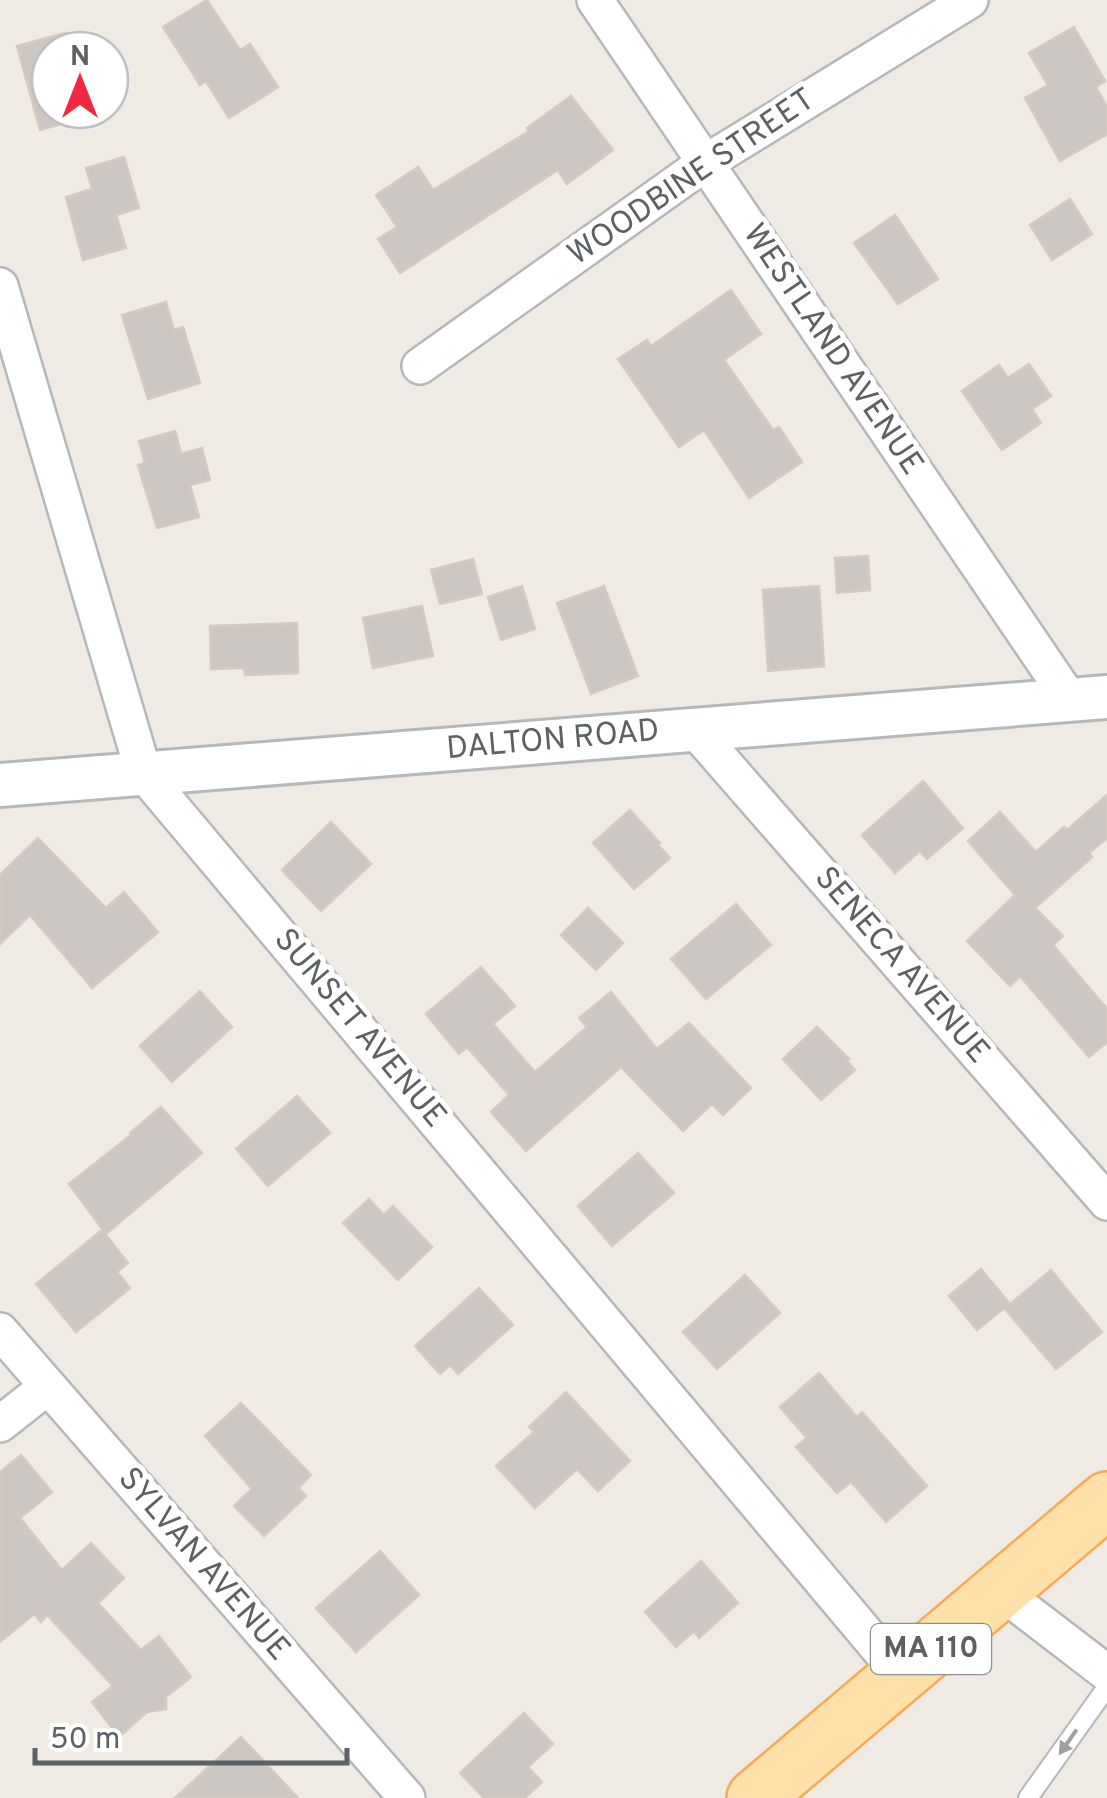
<svg xmlns="http://www.w3.org/2000/svg" width="1107" height="1798" font-family="Overpass,sans-serif">
<rect width="100%" height="100%" fill="#efeae3"/>
<g fill="#ccc7c2" stroke="#d4cac1" stroke-width="2.5">
<path d="M207,0l33,50 10,-6 28,43 -49,31 -23,-37 -6,4 -37,-58z"/>
<path d="M1074,27l31,54 -9,6 11,20v27l-47,27 -35,-63 23,-13 -19,-32z"/>
<path d="M66,33l4,17h-20v60h37l2,6 -49,14 -23,-84z"/>
<path d="M571,96l42,54 -46,34 -9,-14 -158,103 -22,-34 19,-12 -21,-32 42,-28 15,23 96,-59 -2,-3z"/>
<path d="M124,157l15,51 -23,7 10,33 -43,12 -17,-63 26,-8 -6,-21z"/>
<path d="M1070,199l22,35 -40,26 -22,-35z"/>
<path d="M895,215l43,64 -40,25 -44,-61z"/>
<path d="M731,290l30,44 -37,26 49,70 6,-3 23,35 -53,36 -45,-68 -25,17 -61,-88 29,-19 4,6z"/>
<path d="M166,302l8,28 9,-3 17,56 -52,16 -26,-84z"/>
<path d="M1029,364l22,32 -19,13 9,14 -39,27 -40,-59 37,-26 9,13z"/>
<path d="M175,431l6,23 21,-6 8,32 -20,5 9,32 -42,11 -19,-63 7,-2 -6,-22z"/>
<path d="M868,556l2,34 -33,3 -2,-35z"/>
<path d="M473,559l9,35 -42,10 -9,-34z"/>
<path d="M522,586l13,43 -34,11 -13,-43z"/>
<path d="M604,586l34,90 -47,18 -34,-91z"/>
<path d="M819,586l5,80 -56,5 -5,-81z"/>
<path d="M422,606l11,50 -60,12 -10,-50z"/>
<path d="M297,623l1,50 -53,2 -1,-7 -33,1 -1,-43z"/>
<path d="M923,781l40,47 -36,31 -7,-8 -25,22 -33,-38z"/>
<path d="M1107,795v43l-18,15 3,4 -57,51 28,28 -10,9 54,64v33l-18,15 -69,-81 -10,10 -43,-45 48,-46 -47,-54 32,-29 36,40 28,-25 3,3z"/>
<path d="M630,810l30,33 -2,2 12,13 -36,31 -41,-46z"/>
<path d="M331,822l40,42 -50,47 -39,-41z"/>
<path d="M38,838l68,70 18,-16 34,40 -66,56 -62,-73 -30,29v-69z"/>
<path d="M736,904l35,41 -65,54 -35,-40z"/>
<path d="M588,908l35,35 -27,27 -35,-35z"/>
<path d="M481,967l34,39 -22,18 42,48 52,-45 -8,-9 32,-26 46,57 32,-26 62,65 -28,27 -11,-11 -29,27 -62,-64 -95,84 -35,-39 18,-17 -42,-48 -8,7 -33,-40z"/>
<path d="M200,991l32,36 -60,55 -32,-36z"/>
<path d="M817,1027l32,32 -2,2 8,9 -34,30 -38,-41z"/>
<path d="M297,1096l33,37 -62,53 -32,-37z"/>
<path d="M161,1107l41,46 -96,81 -37,-50 62,-49 -1,-2z"/>
<path d="M638,1153l36,40 -62,53 -34,-40z"/>
<path d="M369,1199l15,16 9,-9 39,41 -34,33 -55,-57z"/>
<path d="M102,1230l26,33 -11,9 13,16 -54,44 -40,-48z"/>
<path d="M981,1269l29,35 41,-34 51,62 -46,37 -52,-61 -27,22 -28,-34z"/>
<path d="M745,1275l35,38 -63,56 -34,-37z"/>
<path d="M479,1288l34,37 -55,49 -8,-9 -10,9 -25,-28z"/>
<path d="M819,1373l38,44 5,-5 65,74 -41,36 -35,-40 -14,11 -41,-46 11,-9 -27,-31z"/>
<path d="M566,1392l64,69 -32,30 -21,-22 -42,39 -39,-42 38,-34 -5,-5z"/>
<path d="M241,1403l70,72 -13,13 8,8 -42,40 -30,-30 18,-17 -47,-53z"/>
<path d="M21,1455l31,37 -32,26 42,52 29,-27 33,35 -26,25 43,47 18,-14 32,41 -25,20v12l-19,3 -28,25 -27,-35 21,-16 -66,-71 -6,7 -7,-8 -34,28v-170z"/>
<path d="M380,1551l39,44 -63,57 -40,-44z"/>
<path d="M701,1561l37,42 -39,35 -5,-7 -18,16 -31,-35z"/>
<path d="M524,1713l29,31 -25,23 14,15 -17,16h-41l-24,-25z"/>
<path d="M241,1737l57,61h-123z"/>
</g>
<g fill="none" stroke-linecap="round" stroke-linejoin="round">
<defs>
<path id="service" d="M1028,1798l79,-111"/>
<g id="minor">
<path d="M595,0l475,700"/>
<path d="M0,286l144,488 757,901"/>
<path d="M420,366l285,-203 265,-163"/>
<path d="M695,730l412,472"/>
<path d="M0,1331l407,467"/>
<path d="M0,1424l47,-37"/>
<path d="M1000,1591l107,82"/>
</g>
<path id="tertiary" d="M0,785l1107,-88"/>
<path id="primary" d="M755,1798l352,-298"/>
</defs>
<use href="#service" stroke="#b4b8bb" stroke-width="22"/>
<use href="#minor" stroke="#b4b8bb" stroke-width="40"/>
<use href="#tertiary" stroke="#b4b8bb" stroke-width="48"/>
<use href="#primary" stroke="#f7a954" stroke-width="60"/>
<use href="#service" stroke="#fff" stroke-width="18"/>
<use href="#minor" stroke="#fff" stroke-width="35"/>
<use href="#tertiary" stroke="#fff" stroke-width="42"/>
<use href="#primary" stroke="#ffe0a8" stroke-width="55"/>
</g>
<defs><path id="oneway-solid" d="M-6-.8H1V-3.2L6.5 0L1 3.2V.8H-6Z" transform="scale(2.5)"/></defs>
<use fill="#9da0a3" href="#oneway-solid" transform="translate(1068 1742) rotate(125)"/>
<g text-anchor="middle" dominant-baseline="central" stroke-width="10" stroke-linejoin="round" paint-order="stroke">
<rect fill="#fff" stroke="#8c9093" stroke-width="2.5" x="871" y="1624" width="120" height="50" rx="8"/>
<g font-size="30" font-weight="bold" fill="#5b6165">
<text x="931" y="1649">MA 110</text>
</g>
<g font-size="32" fill="#5b6165" stroke="#fff">
<text transform="translate(692 178) rotate(-34)">WOODBINE STREET</text>
<text transform="translate(832 350) rotate(56)">WESTLAND AVENUE</text>
<text transform="translate(553 741) rotate(-5)">DALTON ROAD</text>
<text transform="translate(901 966) rotate(49)">SENECA AVENUE</text>
<text transform="translate(359 1029) rotate(50)">SUNSET AVENUE</text>
<text transform="translate(203 1565) rotate(49)">SYLVAN AVENUE</text>
</g>
</g>
<g transform="translate(80 80)"><circle r="48" fill="#ffffff" stroke="#bdc0c1" stroke-width="2.5"/>
<path d="M0-8L18 38L0 25L-18 38Z" fill="#f02840"/>
<text y="-15" font-size="28" font-weight="bold" text-anchor="middle" fill="#5b6165">N</text>
</g>
<path d="M35 1748v15h312v-15" fill="none" stroke="#5b6165" stroke-width="5"/>
<text x="50" y="1748" font-size="30" fill="#5b6165" stroke="#ffffff" stroke-width="8" paint-order="stroke">50 m</text>
</svg>
